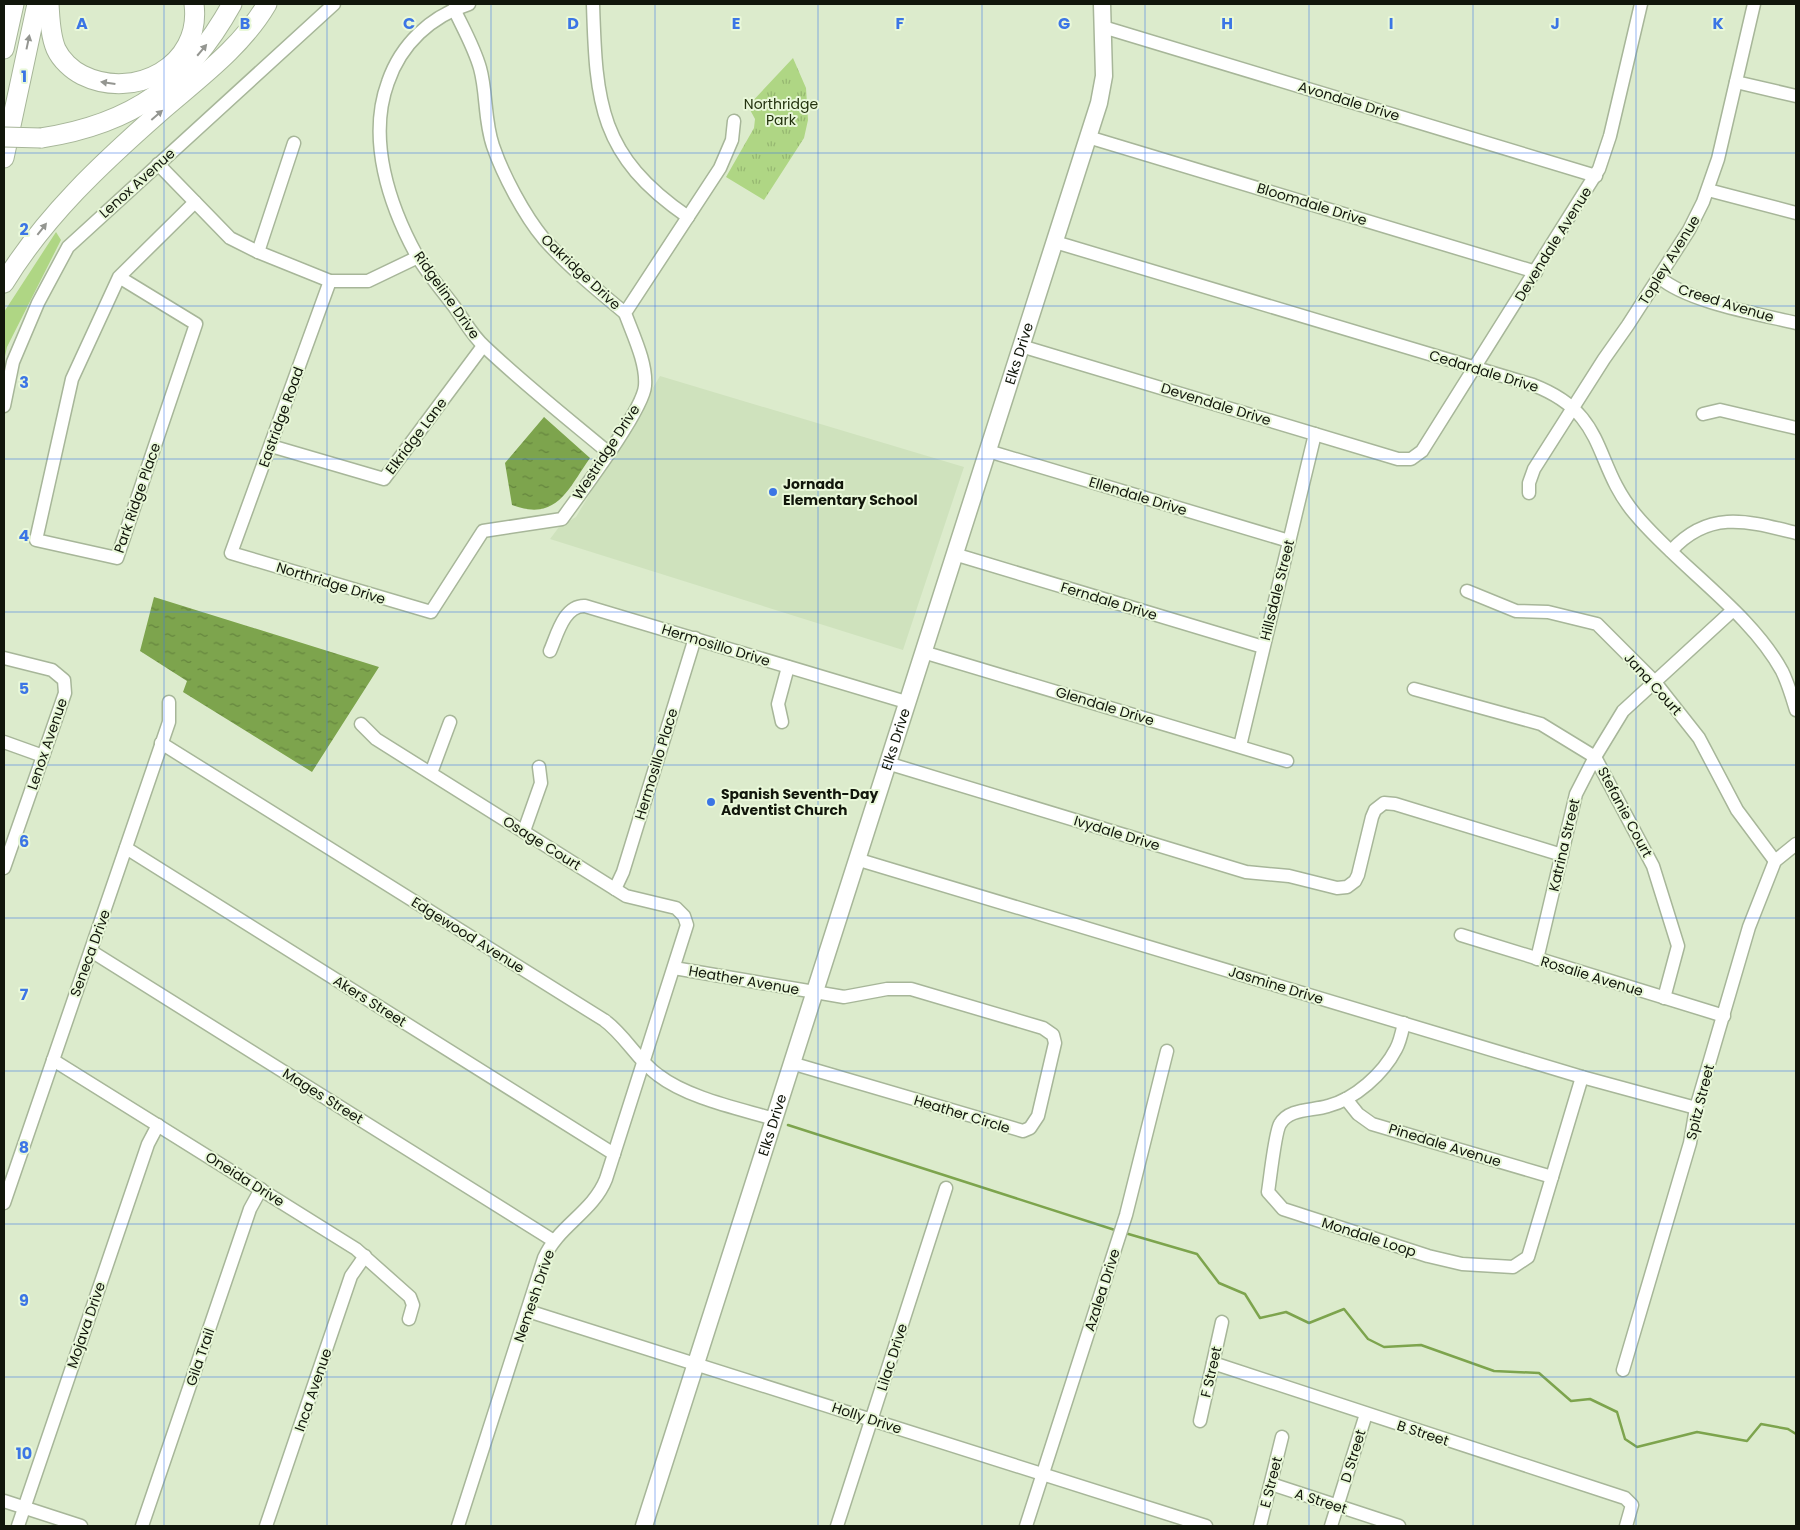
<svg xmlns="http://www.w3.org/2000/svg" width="1800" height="1530" font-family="Poppins,sans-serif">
<defs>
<pattern id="park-tufts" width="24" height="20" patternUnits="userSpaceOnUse" patternTransform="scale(1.25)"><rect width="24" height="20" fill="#afd684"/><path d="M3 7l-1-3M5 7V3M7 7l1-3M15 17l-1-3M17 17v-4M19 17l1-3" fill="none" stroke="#96b771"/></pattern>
<pattern id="water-ripples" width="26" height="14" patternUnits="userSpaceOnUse" patternTransform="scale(1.25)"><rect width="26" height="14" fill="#7da44d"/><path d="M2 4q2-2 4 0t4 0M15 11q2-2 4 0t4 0" fill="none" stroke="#65853e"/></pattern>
</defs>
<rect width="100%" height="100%" fill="#dcebcc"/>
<path fill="#cfe2bd" d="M660,376l304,91 -61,183 -353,-111 9,-12 17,-10z"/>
<path fill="#afd684" d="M56,232l5,8 -54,107 -3,14v-49z"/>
<path fill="url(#park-tufts)" d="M793,58l13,30 2,32 -4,18 -40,62 -38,-23 28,-49 1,-9 -7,-13z"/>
<g fill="url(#water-ripples)">
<path d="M544,417l46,41c-22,31 -33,64 -78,47l-7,-42z"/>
<path d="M154,597l225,70 -67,105 -129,-80 4,-11 -47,-30z"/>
</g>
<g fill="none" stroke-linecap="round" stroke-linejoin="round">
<g stroke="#7da44d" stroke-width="2.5">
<path d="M788,1125l330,106"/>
<path d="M1125,1233l72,21 22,29 26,11 15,24 26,-6 23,11 35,-14 24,30 16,8 37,-2 73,26 45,2 32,28 19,-2 27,13 8,27 12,8 60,-15 50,9 14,-17 27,5 8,5"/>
</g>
<defs>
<g id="minor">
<path d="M469,4c-38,12 -68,40 -81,78 -21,57 1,123 29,174 10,17 24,33 36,49 10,13 19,31 32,42 39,37 82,71 124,106"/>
<path d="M593,4c3,99 6,152 95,213"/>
<path d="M454,9c9,19 20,38 26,59 7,25 4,52 13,78 10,29 31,69 51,93 24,27 53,51 81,74"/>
<path d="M1103,27l493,149"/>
<path d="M1736,82l60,14"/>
<path d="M1088,137l448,135"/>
<path d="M158,164l72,74 28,14 72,29h38l50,-24"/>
<path d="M1708,190l88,23"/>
<path d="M1055,242l478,143c76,29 59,78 102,129 43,52 115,98 147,157 6,12 10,26 14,39"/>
<path d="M258,252l36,-109"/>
<path d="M119,277l77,47 -79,234 -81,-18 36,-161 47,-102 76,-75"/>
<path d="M1659,277c28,25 100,37 137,46"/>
<path d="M330,281l-99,272 200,59 52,-81 79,-12c17,-24 81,-108 83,-133 2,-23 -12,-51 -20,-73l95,-145 12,-28 2,-19"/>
<path d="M1021,346l377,113h13l11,-8 177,-282 11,-33 31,-132"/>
<path d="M4,406l9,-44 25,-59 30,-56 266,-243"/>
<path d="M1703,414l17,-4 76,18"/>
<path d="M271,446l113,33 99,-133"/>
<path d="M988,451l301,90"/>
<path d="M1529,493v-10l5,-14 70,-110 24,-34 61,-95 14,-28 15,-43 36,-155"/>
<path d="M1671,551c38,-42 77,-30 125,-18"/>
<path d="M954,554l309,93"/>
<path d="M1467,591l49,20 32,1 49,12 57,57 45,57 38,72 38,51"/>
<path d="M550,651c7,-16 14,-46 35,-45l321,96"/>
<path d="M923,652l364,109"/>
<path d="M4,658l48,12 12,10 1,13 -61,175"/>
<path d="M1414,689l127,35 54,33 58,109 25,80 -14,52"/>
<path d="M782,722l-4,-18 10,-37"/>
<path d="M361,724l15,15 250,157 50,12 8,8 3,9 -81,254c-13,33 -48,47 -62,79l-86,268"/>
<path d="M4,742l39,14"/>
<path d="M161,743l443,277c21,15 33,40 54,55 30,23 79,33 116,44"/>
<path d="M1240,746l75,-312"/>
<path d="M887,763l359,109 43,4 48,12 10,-1 8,-6 3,-6 14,-58 3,-7 9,-7 11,1 167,51"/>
<path d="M431,773l19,-51"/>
<path d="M524,831l17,-48 -2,-16"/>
<path d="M126,848l488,306"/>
<path d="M856,859l726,218 114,31"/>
<path d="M615,889l8,-17 72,-234"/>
<path d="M1461,935l263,81"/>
<path d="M91,951l463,290"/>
<path d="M1537,959l39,-165 19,-37 28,-46 109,-100"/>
<path d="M674,968l170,29 43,-8h24l132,39 10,7 2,8 -17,73 -8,12 -7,3 -232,-68"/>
<path d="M1404,1023c-2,9 -4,19 -8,26 -13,25 -41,50 -68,57 -16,5 -39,2 -48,18 -5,8 -10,56 -12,68l15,17 145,47 34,8 51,3 15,-10 54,-180"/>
<path d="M53,1060l303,189 54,48 3,8 -4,14"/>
<path d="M1346,1099l12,15 14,10 180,53"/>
<path d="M4,1203l165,-481v-20"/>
<path d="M528,1311l678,215"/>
<path d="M1213,1363l412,135 7,7 -6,21"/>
<path d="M1623,1370l67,-227 6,-35 53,-181 26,-66 21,-17"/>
<path d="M1200,1421l22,-99"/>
<path d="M1271,1484l128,42"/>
<path d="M4,1501l77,25"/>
<path d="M18,1526l130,-382 10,-19"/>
<path d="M142,1526l108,-317 11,-20"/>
<path d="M266,1526l85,-250 14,-20"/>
<path d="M837,1526l109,-338"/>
<path d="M1026,1526l100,-311 41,-164"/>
<path d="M1260,1526l22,-89"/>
<path d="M1331,1526l35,-112"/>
</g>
<g id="major">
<path id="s1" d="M644,1526l455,-1423 5,-27 -2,-72"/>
</g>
<g id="highway">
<path d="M49,4c1,14 1,31 7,45 5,11 16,21 26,26 52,26 120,-9 112,-71"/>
<path d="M4,49l10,-45"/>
<path d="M41,138c92,-14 146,-53 191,-134"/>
<path d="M4,158l33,-154"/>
<path d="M4,283c41,-67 98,-120 156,-171 38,-33 82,-65 107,-108"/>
</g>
</defs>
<use href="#minor" stroke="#a7b699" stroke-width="15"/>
<use href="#major" stroke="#a7b699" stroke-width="19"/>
<use href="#highway" stroke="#a7b699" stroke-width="21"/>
<use href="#minor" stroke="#fff" stroke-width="12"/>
<use href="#major" stroke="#fff" stroke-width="16"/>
<use href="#highway" stroke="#fff" stroke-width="19"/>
<defs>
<path id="highway-bridge" d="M4,137l37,1"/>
</defs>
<use href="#highway-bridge" stroke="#a7b699" stroke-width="21" stroke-linecap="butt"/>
<use href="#highway-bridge" stroke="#fff" stroke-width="19"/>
</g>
<defs><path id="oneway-solid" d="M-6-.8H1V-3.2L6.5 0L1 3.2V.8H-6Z" transform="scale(1.25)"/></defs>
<g fill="#949691">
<use href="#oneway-solid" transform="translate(28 42) rotate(-78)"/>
<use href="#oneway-solid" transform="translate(202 50) rotate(-50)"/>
<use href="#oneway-solid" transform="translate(108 83) rotate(-172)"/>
<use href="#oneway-solid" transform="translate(157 115) rotate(-41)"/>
<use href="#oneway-solid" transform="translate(42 229) rotate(-52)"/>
</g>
<path fill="none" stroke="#3b75e5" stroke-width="1" stroke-opacity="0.55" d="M164,4v1522M327,4v1522M491,4v1522M655,4v1522M818,4v1522M982,4v1522M1145,4v1522M1309,4v1522M1473,4v1522M1636,4v1522M4,153h1792M4,306h1792M4,459h1792M4,612h1792M4,765h1792M4,918h1792M4,1071h1792M4,1224h1792M4,1377h1792"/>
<g fill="#3b75e5" stroke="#e9f8d9" stroke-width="2">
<circle cx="773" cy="492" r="5"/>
<circle cx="711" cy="802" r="5"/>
</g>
<g text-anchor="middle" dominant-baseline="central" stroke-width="4" stroke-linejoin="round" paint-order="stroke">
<g font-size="14" fill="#11160b" stroke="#e9f8d9">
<text transform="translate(1349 101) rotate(17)">Avondale Drive</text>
<text transform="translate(137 183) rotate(-42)">Lenox Avenue</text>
<text transform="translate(1312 204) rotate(17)">Bloomdale Drive</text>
<text transform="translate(1553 244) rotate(-58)">Devendale Avenue</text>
<text transform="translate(1669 260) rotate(-58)">Topley Avenue</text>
<text transform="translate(581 272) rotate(43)">Oakridge Drive</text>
<text transform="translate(447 295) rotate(55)">Ridgeline Drive</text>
<text transform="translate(1726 303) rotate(17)">Creed Avenue</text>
<text stroke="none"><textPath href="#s1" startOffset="1231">Elks Drive</textPath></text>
<text transform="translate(1484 371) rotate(17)">Cedardale Drive</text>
<text transform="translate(1216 404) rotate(17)">Devendale Drive</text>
<text transform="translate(281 417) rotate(-70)">Eastridge Road</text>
<text transform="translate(416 436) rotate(-53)">Elkridge Lane</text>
<text transform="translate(606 452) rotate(-57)">Westridge Drive</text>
<text transform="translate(1138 496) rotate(17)">Ellendale Drive</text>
<text transform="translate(137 498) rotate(-71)">Park Ridge Place</text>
<text transform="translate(331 583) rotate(17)">Northridge Drive</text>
<text transform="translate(1277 590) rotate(-76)">Hillsdale Street</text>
<text transform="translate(1109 601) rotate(17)">Ferndale Drive</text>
<text transform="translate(716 645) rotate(17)">Hermosillo Drive</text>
<text transform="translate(1653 684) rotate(48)">Jana Court</text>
<text transform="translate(1105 706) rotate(17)">Glendale Drive</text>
<text stroke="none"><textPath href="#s1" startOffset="826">Elks Drive</textPath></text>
<text transform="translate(47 744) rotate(-71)">Lenox Avenue</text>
<text transform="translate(656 764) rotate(-73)">Hermosillo Place</text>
<text transform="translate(1625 812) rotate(62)">Stefanie Court</text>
<text transform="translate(1117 833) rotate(17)">Ivydale Drive</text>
<text transform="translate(542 843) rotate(32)">Osage Court</text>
<text transform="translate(1564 845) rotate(-77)">Katrina Street</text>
<text transform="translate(468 935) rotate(32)">Edgewood Avenue</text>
<text transform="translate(90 953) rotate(-70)">Seneca Drive</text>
<text transform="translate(1592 976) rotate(17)">Rosalie Avenue</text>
<text transform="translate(744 980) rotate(10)">Heather Avenue</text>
<text transform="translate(1276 985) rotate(17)">Jasmine Drive</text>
<text transform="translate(370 1001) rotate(32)">Akers Street</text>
<text transform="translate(323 1096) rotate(32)">Mages Street</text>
<text transform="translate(1700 1102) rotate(-76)">Spitz Street</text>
<text transform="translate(962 1114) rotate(17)">Heather Circle</text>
<text stroke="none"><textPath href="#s1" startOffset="421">Elks Drive</textPath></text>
<text transform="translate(1445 1145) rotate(17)">Pinedale Avenue</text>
<text transform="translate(245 1179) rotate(32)">Oneida Drive</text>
<text transform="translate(1369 1237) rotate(18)">Mondale Loop</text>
<text transform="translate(1102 1290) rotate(-72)">Azalea Drive</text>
<text transform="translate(534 1296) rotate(-71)">Nemesh Drive</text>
<text transform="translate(86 1325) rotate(-71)">Mojava Drive</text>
<text transform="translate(200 1357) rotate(-71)">Gila Trail</text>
<text transform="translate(892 1357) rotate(-72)">Lilac Drive</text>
<text transform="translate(1211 1372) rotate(-77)">F Street</text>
<text transform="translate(313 1390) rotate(-71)">Inca Avenue</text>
<text transform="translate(867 1418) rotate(18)">Holly Drive</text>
<text transform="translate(1423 1433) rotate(18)">B Street</text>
<text transform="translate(1353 1456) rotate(-73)">D Street</text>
<text transform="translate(1271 1482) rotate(-76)">E Street</text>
<text transform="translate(1321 1501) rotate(18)">A Street</text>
</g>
<g font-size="14" fill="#23320e" stroke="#e9f8d9">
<text x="781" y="104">Northridge<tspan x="781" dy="16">Park</tspan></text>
</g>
<g font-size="14" font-weight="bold" fill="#11160b" stroke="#e9f8d9" text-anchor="start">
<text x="783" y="484">Jornada<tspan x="783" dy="16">Elementary School</tspan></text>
<text x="721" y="794">Spanish Seventh-Day<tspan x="721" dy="16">Adventist Church</tspan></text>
</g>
</g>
<g font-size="16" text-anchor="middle" font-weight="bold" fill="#3b75e5" stroke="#e9f8d9" stroke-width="4" stroke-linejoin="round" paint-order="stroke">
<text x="82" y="29">A</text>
<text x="245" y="29">B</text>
<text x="409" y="29">C</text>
<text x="573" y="29">D</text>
<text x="736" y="29">E</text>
<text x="900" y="29">F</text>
<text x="1064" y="29">G</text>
<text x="1227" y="29">H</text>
<text x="1391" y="29">I</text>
<text x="1555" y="29">J</text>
<text x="1718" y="29">K</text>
<text x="24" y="82">1</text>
<text x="24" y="235">2</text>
<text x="24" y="388">3</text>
<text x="24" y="541">4</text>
<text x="24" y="694">5</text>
<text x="24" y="847">6</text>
<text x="24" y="1000">7</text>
<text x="24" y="1153">8</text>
<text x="24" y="1306">9</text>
<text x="24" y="1459">10</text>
</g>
<rect width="1800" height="1530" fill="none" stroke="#11160b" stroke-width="10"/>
</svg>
